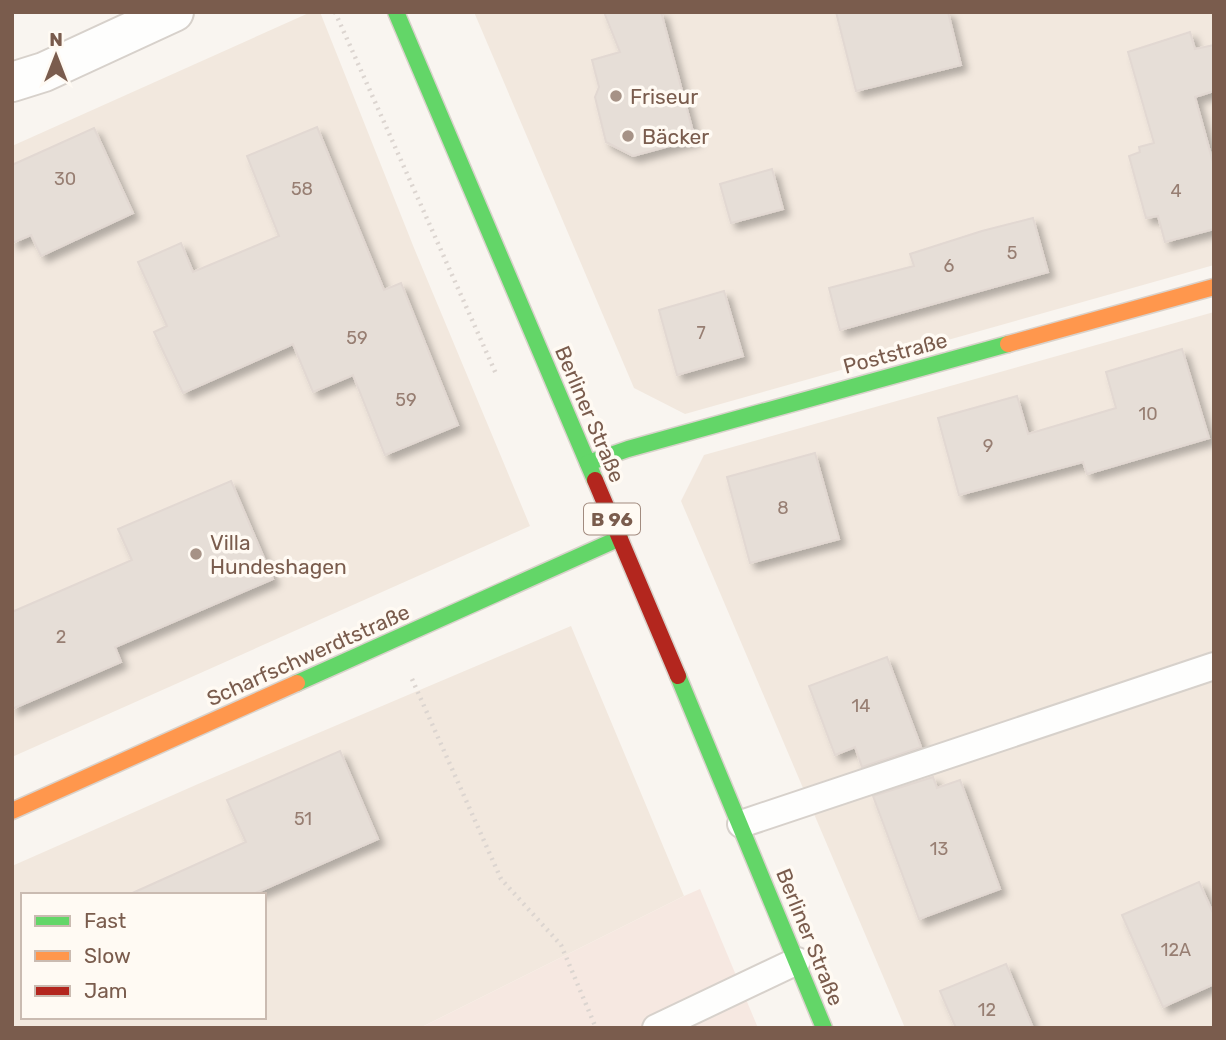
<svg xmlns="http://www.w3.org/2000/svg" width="1226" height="1040" font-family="Rubik,sans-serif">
<defs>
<filter id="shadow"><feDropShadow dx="6" dy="6" stdDeviation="3.5" flood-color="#0004"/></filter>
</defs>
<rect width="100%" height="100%" fill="#f9f5f0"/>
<g fill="#f2e8de" fill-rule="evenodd">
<path d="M311,12h9l94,236 116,278 -518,231v-611z"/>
<path d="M474,12h740v253l-529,149 -51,-26z"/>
<path d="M1214,312v716h-309l-224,-527 23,-46z"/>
<path d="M571,626l113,270 -264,132h-408v-162l186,-82zM23,895h241v122h-241z"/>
</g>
<path fill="#f6e8e1" d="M700,889l58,139h-338l264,-132z"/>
<g fill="#e6ded7" stroke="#e2d8d2" stroke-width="2" filter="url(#shadow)">
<path d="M604,12h57l34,127 -62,17 -27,-14 -11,-45 4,-10 -7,-27 28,-8z"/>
<path d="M836,12h112l13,53 -105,26z"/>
<path d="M1190,32l5,17 19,-4v46l-19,6 19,69v63l-49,13 -7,-26 -12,2 -17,-62 11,-4 -1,-5 15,-4 -26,-91z"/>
<path d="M317,127l67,163 17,-7 57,142 -73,30 -32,-80 -40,17 -20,-48 -110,49 -29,-61 13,-6 -29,-64 43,-19 12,29 86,-36 -32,-80z"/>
<path d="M94,128l39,85 -92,43 -10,-21 -19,8v-78z"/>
<path d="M772,169l11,40 -52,14 -11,-39z"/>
<path d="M1033,218l15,54 -208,58 -11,-42 85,-22 -4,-12 72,-23z"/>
<path d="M724,291l19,65 -66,19 -18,-65z"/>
<path d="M1182,349l27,89 -122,36 -4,-12 -124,33 -21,-77 79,-22 11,38 88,-26 -10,-36z"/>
<path d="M815,453l24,86 -89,24 -23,-86z"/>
<path d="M231,481l42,98 -158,68 6,15 -109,47v-97l120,-52 -14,-31z"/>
<path d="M887,657l34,90 -59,20 -7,-20 -20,8 -26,-69z"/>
<path d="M340,751l38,88 -127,56h-123l118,-53 -19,-42z"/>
<path d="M933,777l4,11 23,-8 40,109 -81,30 -46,-123z"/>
<path d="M1199,882l15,33v69l-51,23 -41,-92z"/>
<path d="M1006,964l27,64h-77l-16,-37z"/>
</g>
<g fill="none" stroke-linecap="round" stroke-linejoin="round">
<defs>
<g id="lane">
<path d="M741,824l473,-158"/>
<path d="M656,1028l141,-67"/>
</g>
<path id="street" d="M12,82l32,-10 130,-60"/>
<g id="fast">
<path d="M396,12l199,468"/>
<path d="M588,463l40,-14 380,-105"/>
<path d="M678,676l146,352"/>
<path d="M297,683l323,-145"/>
</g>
<g id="slow">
<path d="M1008,344l206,-57"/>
<path d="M12,811l285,-128"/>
</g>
<path id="jam" d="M595,480l83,196"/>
</defs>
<use href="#lane" stroke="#d7d1cb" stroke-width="30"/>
<use href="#street" stroke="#d7d1cb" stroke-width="42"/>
<use href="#fast" stroke="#d9d2cb" stroke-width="19"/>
<use href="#slow" stroke="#d9d2cb" stroke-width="19"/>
<use href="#jam" stroke="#d9d2cb" stroke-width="19"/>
<g stroke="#dcd5d0" stroke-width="4.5" stroke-dasharray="2 5" stroke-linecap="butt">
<path d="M335,12l162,364"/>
<path d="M412,679l89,200 60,66 35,83"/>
</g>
<use href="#lane" stroke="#fefefd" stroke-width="26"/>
<use href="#street" stroke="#fefefd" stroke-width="38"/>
<use href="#fast" stroke="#63d668" stroke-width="16"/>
<use href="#slow" stroke="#ff974d" stroke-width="16"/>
<use href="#jam" stroke="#b3261e" stroke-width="16"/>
</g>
<g fill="#a69286" stroke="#fffaf3" stroke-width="2.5">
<circle cx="616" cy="96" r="7"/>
<circle cx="628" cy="136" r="7"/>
<circle cx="196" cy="554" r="7"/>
</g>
<g text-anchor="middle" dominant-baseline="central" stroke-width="7" stroke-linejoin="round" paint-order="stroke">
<g font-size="18" fill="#977e72">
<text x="65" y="179">30</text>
<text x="302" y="189">58</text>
<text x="1176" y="191">4</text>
<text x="1012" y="253">5</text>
<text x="949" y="266">6</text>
<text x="701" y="333">7</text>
<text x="357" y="338">59</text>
<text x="406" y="400">59</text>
<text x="1148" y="414">10</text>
<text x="988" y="446">9</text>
<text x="783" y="508">8</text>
<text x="61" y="637">2</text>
<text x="861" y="706">14</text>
<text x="303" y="819">51</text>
<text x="939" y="849">13</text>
<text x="1176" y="950">12A</text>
<text x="987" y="1010">12</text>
</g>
<rect fill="#fffaf3" stroke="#a28b7f" stroke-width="2" x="584" y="503.5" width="56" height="31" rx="5"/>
<g font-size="19" font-weight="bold" fill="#7a5c4d">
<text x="612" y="519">B 96</text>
</g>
<g font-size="21" fill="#7a5c4d" stroke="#fffaf3" text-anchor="start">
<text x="630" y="96">Friseur</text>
<text x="642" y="136">Bäcker</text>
<text x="210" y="542">Villa<tspan x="210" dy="24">Hundeshagen</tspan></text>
</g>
<g font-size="21" fill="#7a5c4d" stroke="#fffaf3">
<text transform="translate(895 353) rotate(-15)">Poststraße</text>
<text transform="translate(590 414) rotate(67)">Berliner Straße</text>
<text transform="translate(308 655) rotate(-24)">Scharfschwerdtstraße</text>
<text transform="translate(810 937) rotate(68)">Berliner Straße</text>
</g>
</g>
<rect width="1226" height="1040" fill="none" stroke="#7a5c4d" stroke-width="28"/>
<rect x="21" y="893" width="245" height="126" fill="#fffaf3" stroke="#cabbb1" stroke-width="2"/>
<rect x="35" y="916" width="35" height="10" fill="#63d668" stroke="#cabbb1" stroke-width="2"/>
<text x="84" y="928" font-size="21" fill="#7a5c4d">Fast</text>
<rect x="35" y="951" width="35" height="10" fill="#ff974d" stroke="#cabbb1" stroke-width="2"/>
<text x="84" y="963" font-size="21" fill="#7a5c4d">Slow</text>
<rect x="35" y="986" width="35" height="10" fill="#b3261e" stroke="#cabbb1" stroke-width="2"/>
<text x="84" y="998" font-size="21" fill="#7a5c4d">Jam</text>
<g transform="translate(56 56)" stroke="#fffaf3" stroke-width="5" paint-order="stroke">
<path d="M0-5L12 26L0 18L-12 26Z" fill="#7a5c4d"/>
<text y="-10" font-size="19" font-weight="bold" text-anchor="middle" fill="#7a5c4d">N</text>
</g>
</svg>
